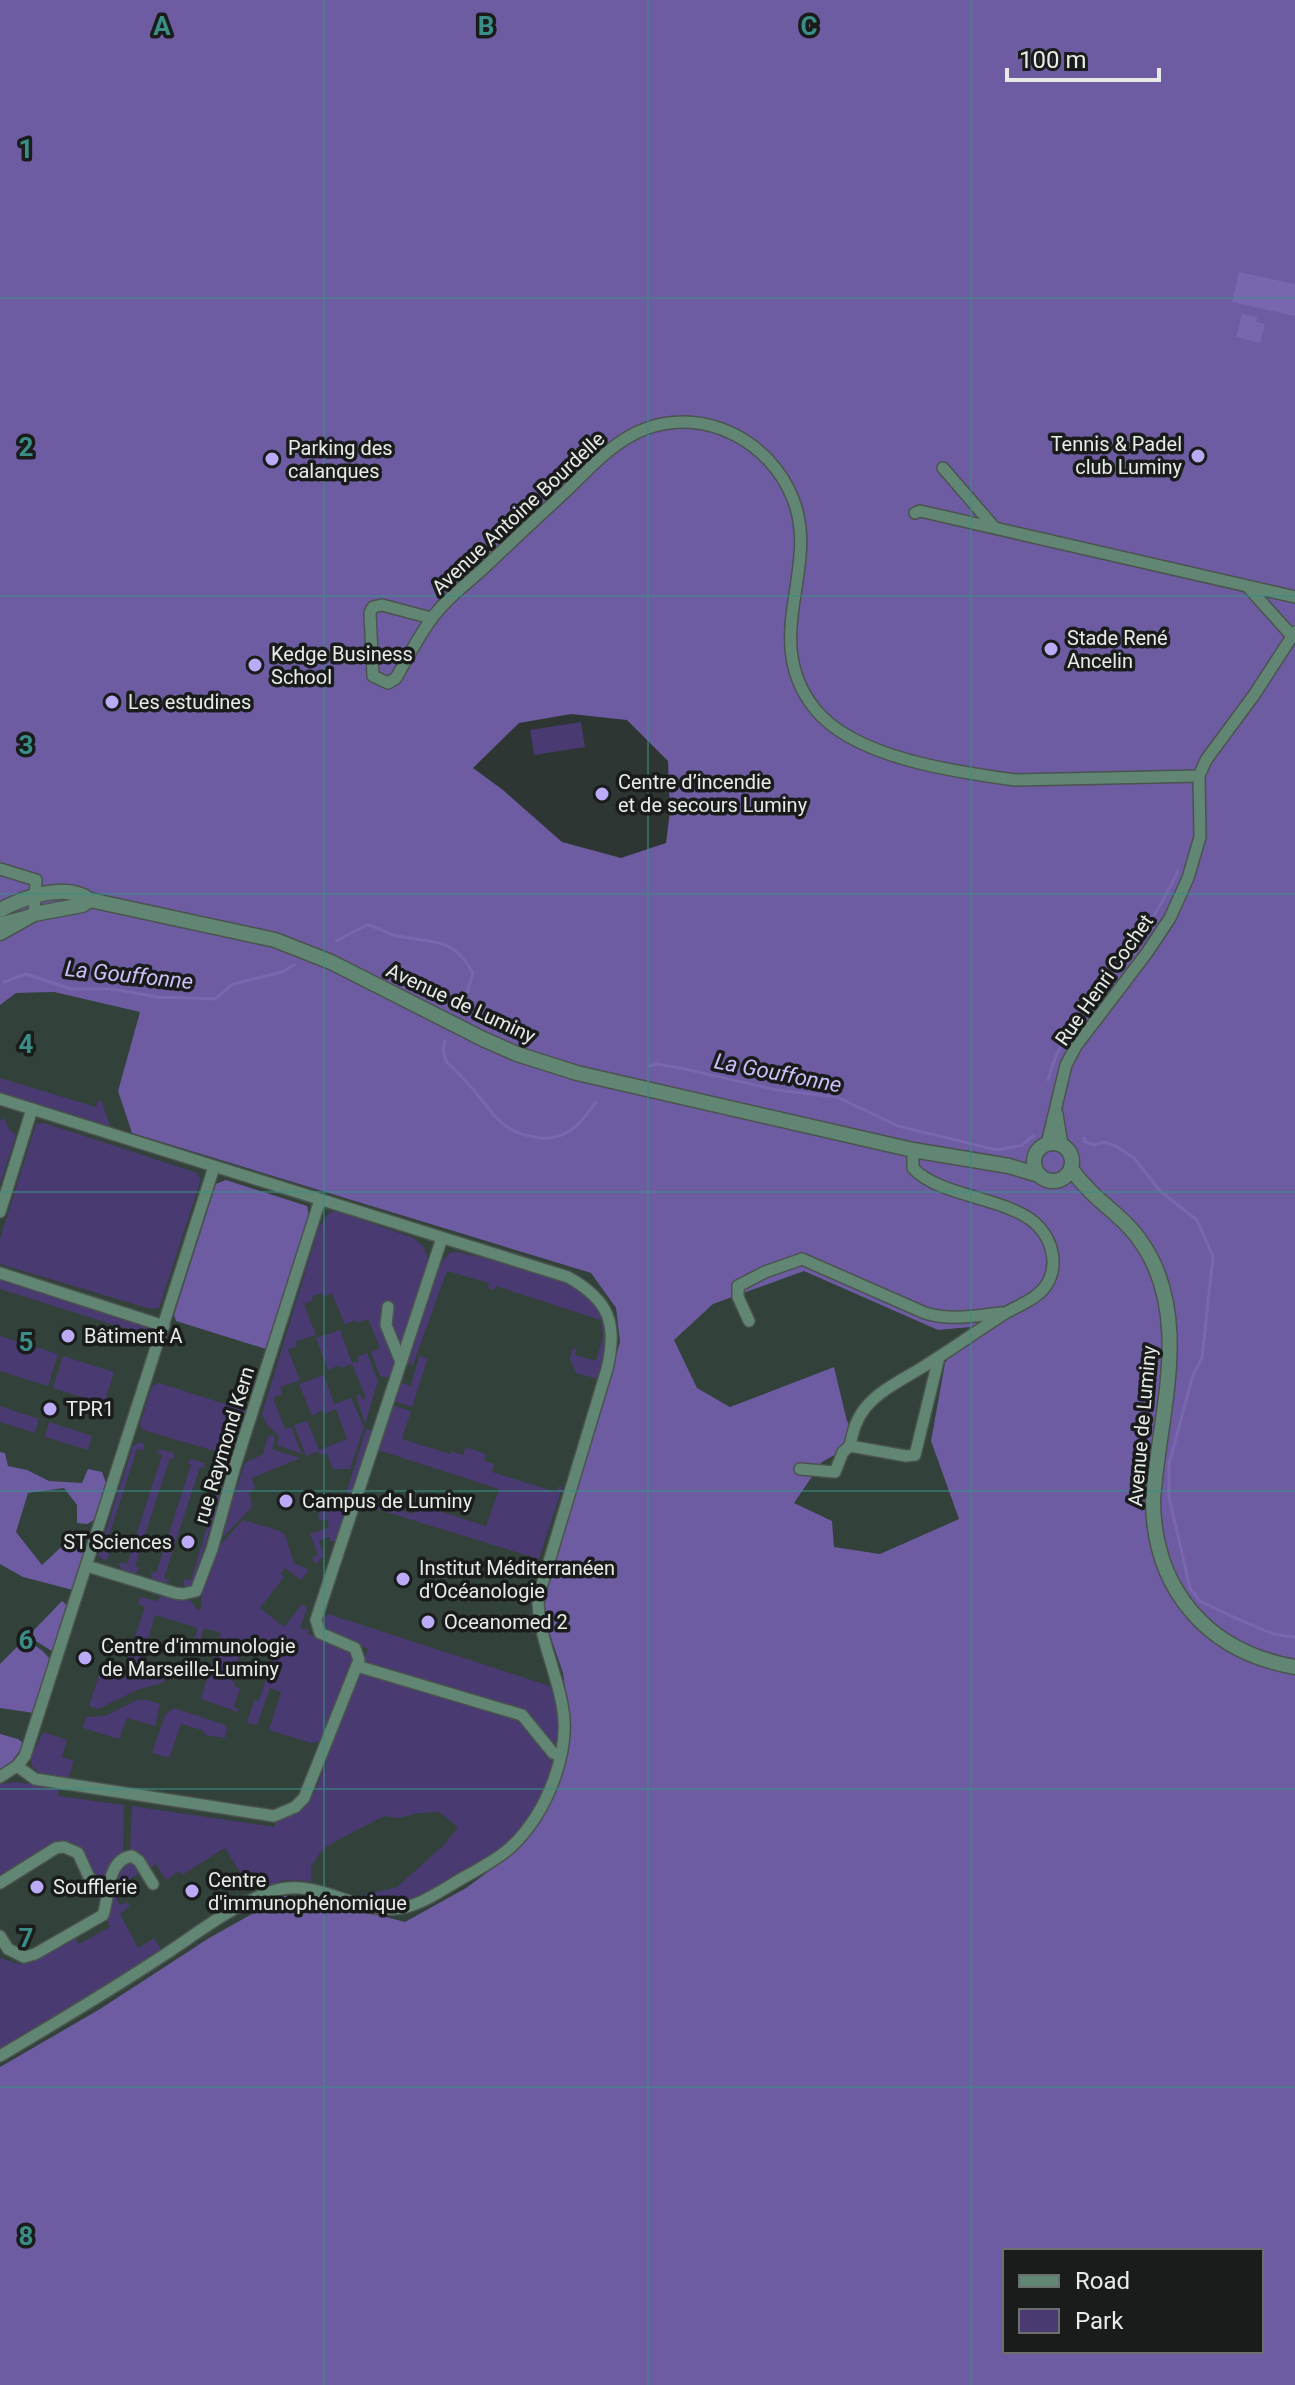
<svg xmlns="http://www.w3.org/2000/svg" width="1295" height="2385" font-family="Roboto,sans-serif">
<rect width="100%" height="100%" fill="#2d3632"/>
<g fill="#32413a">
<path d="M54,992l86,20 -22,79 14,42 459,140 25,35 4,34 -77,271 20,60 8,60 -9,40 -20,47 -26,32 -50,36 -62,35 -95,-26 -100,41 -109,71 -100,58v-1062l16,-12z"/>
<path d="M804,1270l134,60 32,-4 -39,115 28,78 -79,35 -46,-7 -40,-44 28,-41 36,-20 -11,-21 -13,-54 -104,40 -33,-19 -24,-48 40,-36z"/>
</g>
<g fill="#493a71">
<path d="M581,722l4,25 -51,8 -4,-25z"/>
<path d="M0,1078l96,29 2,-7 4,2 8,24 -110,-34z"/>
<path d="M5,1118l3,10 8,7 -16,49v-63z"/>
<path d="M44,1123l151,49 6,7 -42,129 -8,1 -151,-45v-25l36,-115z"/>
<path d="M336,1211l75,26c12,7 15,11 17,25l-37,116 -11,-2 -9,-24 9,-4 -12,-29 -12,4 -1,-3 -10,5 -13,-32 -8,4 -2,-4 -10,3 1,4 -9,4 12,31 -20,6 1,5 -9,4 12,30 -20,7 2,7 -9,4 12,31 6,-2 11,27 -25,-9 2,-9 -12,-11 -5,-11 57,-187 10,-14z"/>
<path d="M458,1252c37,10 134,25 146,67 6,20 -1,40 -6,60l-22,-6 -6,-14 2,-10 5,-1 -2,7 21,6 7,-25 -2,-16 -105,-34 -2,4 -6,-2 1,-5 -42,-12 -34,94 -6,-2 -6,20 10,3 8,-30 9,2 -16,49 -19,-6 45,-134 11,-14z"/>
<path d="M0,1280l150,47 2,10 -152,-48z"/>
<path d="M340,1330l12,33 7,-2 -2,-4 10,-4 11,28 -13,43 -9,-28 4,-2 2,6 4,-2 -14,-34 -12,4 -1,-3 -11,5 -12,-32z"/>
<path d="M0,1336l58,18 -10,32 -48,-15z"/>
<path d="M63,1356l51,16 -10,32 -51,-16z"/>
<path d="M324,1375l10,29 17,-6 13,29 -14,42h-17l-6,-15 -6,1 -2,-4 -13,5 -12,-31 13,-4 12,29 28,-11 -11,-30 -12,5 -2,-4 -10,6 -13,-32z"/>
<path d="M159,1383l85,27 3,5 -15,41 -89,-26 -3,-6 12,-38z"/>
<path d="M391,1405l20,6 -9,28 48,15 2,-3 11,4 3,-8 20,7 -2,7 10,3 -2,8 64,20 4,-7 2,3 -23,71 -179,-55 2,-5 51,15 4,-10 69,22 13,-37 -121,-39z"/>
<path d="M0,1406l39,13 -4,14 -35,-11z"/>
<path d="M49,1422l43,14 -4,14 -43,-13z"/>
<path d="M366,1429l8,2 -22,64 -7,2z"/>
<path d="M272,1435l3,3 -3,11 28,9 -48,20 3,10 -6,5 3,14 -33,34 26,-78 18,-9 5,-17z"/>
<path d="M141,1442l3,3 -1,5 -6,-1 -33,102 6,3 -4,7 -8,-5 35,-110z"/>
<path d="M160,1449l13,4 2,6 -5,-1 -35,108 5,2 -6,6 -13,-4 -2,-8 8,2 35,-109 -6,-2z"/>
<path d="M191,1459l13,4 1,5 -5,-1 -36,111 6,2 -4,3 -14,-4 -1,-7 5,1 35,-108 -4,-2z"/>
<path d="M218,1469h7l1,9 -34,109 -8,-1v-7l7,1 30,-100 -4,-5z"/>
<path d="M347,1503l2,2 -12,37 -6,-1 -2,-4 -10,4 5,14 -8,9 -4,-6 6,-3 -8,-21 19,-7 -2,-8 -7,2 -2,-7 6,-6z"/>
<path d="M243,1520l37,11 5,4 9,28 15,7 -8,10 -16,-12 -4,6 3,3 -24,31 24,19 18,-23 5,4 -7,20 9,2 -1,4 43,17 3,8 -29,76 -7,7 -7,1 -42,-13 12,-38 -11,-4 -13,37 -10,-2 7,-23 5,1 17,-56 -25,-8 -3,5h-4l-12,39 3,1 -1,4 6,2 -6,19 5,3 -1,2 -37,-13 20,-66 -17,-5 -4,12 -5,-2 3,-10 -43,-13 -12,42 22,25 -28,8 -39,19 -9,-3 11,-34 21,6 24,-71 -7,-3 3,-7 16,4 6,-6 20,6 7,-1 7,9h4l1,-17 16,-45z"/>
<path d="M328,1614l225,73c10,43 6,73 -13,113 -6,12 -16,26 -25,36 -14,16 -95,65 -116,67 -12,1 -26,-3 -35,-8l33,-8 47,-42 14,-18 -19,-15 -20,1 -21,5 -14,-2 -48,25 -14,9 -11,17 1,14 -28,-1 -24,9 -6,-15 -9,6 -20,-32 -43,27 -3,-4 -13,9 -10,-16 -6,4 -6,-10 -14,-7 2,-45 143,21v-8c19,-1 30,-11 40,-27l53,-143 -44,-22 -1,-8z"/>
<path d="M137,1700h10l13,4 -5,22 -28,-8 -8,21 -36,-11 3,-11 19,-1z"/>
<path d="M174,1708l51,17 2,4 -2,9 -19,-3 -4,-5 -21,-6 -12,34 -17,-5 13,-38z"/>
<path d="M43,1732l24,8 -5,17 12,4 -6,18 -27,-4 -10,-10v-7z"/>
<path d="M15,1782l44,6 -1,8 66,9 -1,48 -14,11 -4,21 -12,-12 -17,-29 -12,-4 -64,36v-92z"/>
<path d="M132,1862l6,3 3,7 -23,15 4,6 -5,3v5l4,4 5,-3 4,4 -10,8 18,34 16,-10 7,11 -161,103v-94l19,6 10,-1 45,-26 5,7 31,-17 -3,-8 11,-48 3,-7z"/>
</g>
<g fill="#6e5ca2" fill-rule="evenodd">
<path d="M0,0h1295v2385h-1295v-318l100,-58 109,-71 75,-42 25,1 96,25 61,-34 49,-36 27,-32 20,-47 9,-40 -8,-60 -20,-59 8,-42 69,-230 -4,-34 -25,-35 -459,-140 -14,-42 22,-79 -86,-20 -38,1 -16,12zM571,714l56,6 41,41 2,50 -4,32 -45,15 -59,-16 -59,-52 -30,-22 46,-45zM804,1271l134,59 32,-3 -25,36 -14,78 28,78 -79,35 -46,-7 -2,-26 -38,-18 28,-41 36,-20 -11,-21 -13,-54 -104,40 -33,-19 -23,-48 39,-36zM1005,2251h256v100h-256z"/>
<path d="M226,1180l81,26 2,10 -43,133 -90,-28 -2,-6 42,-131z"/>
<path d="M0,1452l5,1 3,13 19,4 22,11 33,2 6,-14 14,3 4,11 -12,37 -7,4 -10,-1v-18l-13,-17 -36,5 -12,39 26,33 31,-29h11l3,9 -14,45 -50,-13 -23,-13z"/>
<path d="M62,1601l7,6 -14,46 -24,-15 3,-8z"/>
<path d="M23,1641c9,0 25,13 29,22l-18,50 -34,-5v-44z"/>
<path d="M0,1734l18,5 7,5 -13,17 -12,9z"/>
</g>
<g fill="#7866ae">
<path d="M1239,272l56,12v32l-63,-14z"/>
<path d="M1242,314l15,3 -1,5 9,2 -5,19 -24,-6z"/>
</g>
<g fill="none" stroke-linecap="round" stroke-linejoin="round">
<g stroke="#7866ae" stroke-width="3">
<path d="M336,941l31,-16c11,2 19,8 30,11 35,7 56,0 76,37l-9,29"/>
<path d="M4,982l22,-8 45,15h42l44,8 58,2 18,-15 49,-12 12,-7"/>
<path d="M445,1041l-2,9 3,11c9,9 18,18 26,27 23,28 31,46 69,50 27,2 41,-16 55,-36"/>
<path d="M649,1066l8,-2 23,4 97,22 60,7 61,29 99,24 25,-5 11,-9"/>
<path d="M1048,1080c13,-51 40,-69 69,-109 22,-31 45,-65 61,-100"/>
<path d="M1084,1138l1,4 9,3 10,-3 12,4 18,12 26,33 37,29 16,36 -11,102 -9,17 -24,89v33l21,91 10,13 31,15 42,18 22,3"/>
</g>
<defs>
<g id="minor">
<path d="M943,468l51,59"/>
<path d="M915,513l5,-2 375,86"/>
<path d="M1249,588l43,48"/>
<path d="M431,618l-49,-13 -9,2 -3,6 3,63 15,7 8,-5c11,-19 21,-39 34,-57 14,-21 38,-38 56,-55 26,-25 53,-50 79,-74 24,-23 48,-51 80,-63 60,-23 126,13 148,70 28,70 -34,140 22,210 39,49 141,63 200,71l184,-4"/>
<path d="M0,869l36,11 -2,34 -34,9"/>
<path d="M0,1099l568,178c41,23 50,46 39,92l-69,229c0,37 17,69 24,106 10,48 -16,110 -51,143 -12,11 -27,19 -41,27 -23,12 -50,34 -76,35 -44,2 -79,-33 -124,-17 -39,14 -75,43 -109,65 -53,35 -107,67 -161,99"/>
<path d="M1057,1114l5,31"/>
<path d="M1047,1144l19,-79 10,-19 70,-92 24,-36 18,-40 12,-41 -1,-61 7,-16 48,-65 41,-63"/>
<path d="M0,1212l32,-103"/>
<path d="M0,1273l164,53"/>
<path d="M388,1307l-2,18 15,37"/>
<path d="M749,1321l-11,-24v-11l27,-14 37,-13 123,54c26,8 49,3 76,0"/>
<path d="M850,1446c3,-15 6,-27 16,-39 15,-18 40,-29 60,-42 26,-16 51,-34 76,-50 16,-10 35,-15 45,-31 11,-18 6,-42 -8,-57 -27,-30 -99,-29 -126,-59v-18"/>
<path d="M800,1469l35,3 8,-20 7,-6 56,10 9,-1 24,-98"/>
<path d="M87,1566l88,27 8,1 13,-3 16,-42 23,-83 85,-266"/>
<path d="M357,1666l165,49 31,38 7,3"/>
<path d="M17,1766l18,13 239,37 21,-9 9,-9 55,-138 -4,-12 -35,-15 -4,-13 126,-382"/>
<path d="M0,1777l17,-11 8,-10 189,-589"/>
<path d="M0,1883l56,-35 8,-1 14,6 16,35 15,4"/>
<path d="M0,1936l8,13 16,8 11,-3 68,-39c7,-20 3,-55 29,-59l7,5 14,23"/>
</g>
<g id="tertiary">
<path d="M0,910c25,-13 66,-28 90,-10l185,40 56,22 152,77 34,15 60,19 336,77 96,16 30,9"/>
<path d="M0,933l34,-19 48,-9 8,-5"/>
<circle cx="1053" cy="1162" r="19"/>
<path d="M1071,1169c6,8 13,16 20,23 16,16 35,28 48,47 56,76 19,177 14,262 1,89 55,151 142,166"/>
</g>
</defs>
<use href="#minor" stroke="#4b534f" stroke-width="14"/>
<use href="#tertiary" stroke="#4b534f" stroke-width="17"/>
<use href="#minor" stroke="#628674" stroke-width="11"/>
<use href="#tertiary" stroke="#628674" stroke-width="14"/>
</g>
<path fill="none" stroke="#3a8e87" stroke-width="2" stroke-opacity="0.55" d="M324,0v2385M648,0v2385M971,0v2385M0,298h1295M0,596h1295M0,894h1295M0,1192h1295M0,1491h1295M0,1789h1295M0,2087h1295"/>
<g fill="#bbaaf6" stroke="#191c1a" stroke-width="3">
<circle cx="1198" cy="456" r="8"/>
<circle cx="272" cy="459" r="8"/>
<circle cx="1051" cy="649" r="8"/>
<circle cx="255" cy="665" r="8"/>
<circle cx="112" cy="702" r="8"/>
<circle cx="602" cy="794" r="8"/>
<circle cx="68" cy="1336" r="8"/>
<circle cx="50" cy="1409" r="8"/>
<circle cx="286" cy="1501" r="8"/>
<circle cx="188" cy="1542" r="8"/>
<circle cx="403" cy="1579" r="8"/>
<circle cx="428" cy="1622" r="8"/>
<circle cx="85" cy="1658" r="8"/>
<circle cx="37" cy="1887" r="8"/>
<circle cx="192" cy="1891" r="8"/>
</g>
<g text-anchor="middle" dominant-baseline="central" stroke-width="7" stroke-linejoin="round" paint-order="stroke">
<g font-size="20" fill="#e7ece9" stroke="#191c1a" text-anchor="start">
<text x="1182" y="444" text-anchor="end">Tennis &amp; Padel<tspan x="1182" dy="23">club Luminy</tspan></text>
<text x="288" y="448">Parking des<tspan x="288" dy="23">calanques</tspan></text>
<text x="1067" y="638">Stade René<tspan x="1067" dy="23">Ancelin</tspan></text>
<text x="271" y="654">Kedge Business<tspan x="271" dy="23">School</tspan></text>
<text x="128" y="702">Les estudines</text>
<text x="618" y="782">Centre d’incendie<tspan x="618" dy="23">et de secours Luminy</tspan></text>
<text x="84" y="1336">Bâtiment A</text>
<text x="66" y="1409">TPR1</text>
<text x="302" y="1501">Campus de Luminy</text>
<text x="172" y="1542" text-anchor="end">ST Sciences</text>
<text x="419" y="1568">Institut Méditerranéen<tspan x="419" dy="23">d'Océanologie</tspan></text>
<text x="444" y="1622">Oceanomed 2</text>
<text x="101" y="1646">Centre d'immunologie<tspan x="101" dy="23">de Marseille-Luminy</tspan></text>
<text x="208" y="1880">Centre<tspan x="208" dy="23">d'immunophénomique</tspan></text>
<text x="53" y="1887">Soufflerie</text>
</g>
<g font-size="20" fill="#e7ece9" stroke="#191c1a">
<text transform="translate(518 513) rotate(-43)">Avenue Antoine Bourdelle</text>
<text transform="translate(1104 980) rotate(-55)">Rue Henri Cochet</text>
<text transform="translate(461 1003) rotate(25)">Avenue de Luminy</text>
<text transform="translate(1142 1426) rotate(-85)">Avenue de Luminy</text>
<text transform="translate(224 1445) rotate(-73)">rue Raymond Kern</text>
</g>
<g font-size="22" font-style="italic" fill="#ccbffb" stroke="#191c1a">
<text transform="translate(129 975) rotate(6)">La Gouffonne</text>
<text transform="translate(778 1073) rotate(11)">La Gouffonne</text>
</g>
</g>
<g font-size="26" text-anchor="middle" font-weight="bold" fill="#3a8e87" stroke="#191c1a" stroke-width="7" stroke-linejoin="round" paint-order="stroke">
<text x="162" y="35">A</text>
<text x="486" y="35">B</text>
<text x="809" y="35">C</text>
<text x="26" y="158">1</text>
<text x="26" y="456">2</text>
<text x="26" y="754">3</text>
<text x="26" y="1053">4</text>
<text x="26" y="1351">5</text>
<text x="26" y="1649">6</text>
<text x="26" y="1947">7</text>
<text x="26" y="2245">8</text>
</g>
<rect x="1003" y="2249" width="260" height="104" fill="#191c1a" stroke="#6b6f6d" stroke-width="2"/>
<rect x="1019" y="2275" width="40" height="12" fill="#628674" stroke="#6b6f6d" stroke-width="2"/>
<text x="1075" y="2289" font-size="24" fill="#e7ece9">Road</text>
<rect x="1019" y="2309" width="40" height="24" fill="#493a71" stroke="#6b6f6d" stroke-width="2"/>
<text x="1075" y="2329" font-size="24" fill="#e7ece9">Park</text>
<path d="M1007 68v12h152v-12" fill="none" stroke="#e7ece9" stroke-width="4"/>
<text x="1019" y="68" font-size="24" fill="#e7ece9" stroke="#191c1a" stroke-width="6" paint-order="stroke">100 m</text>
</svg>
